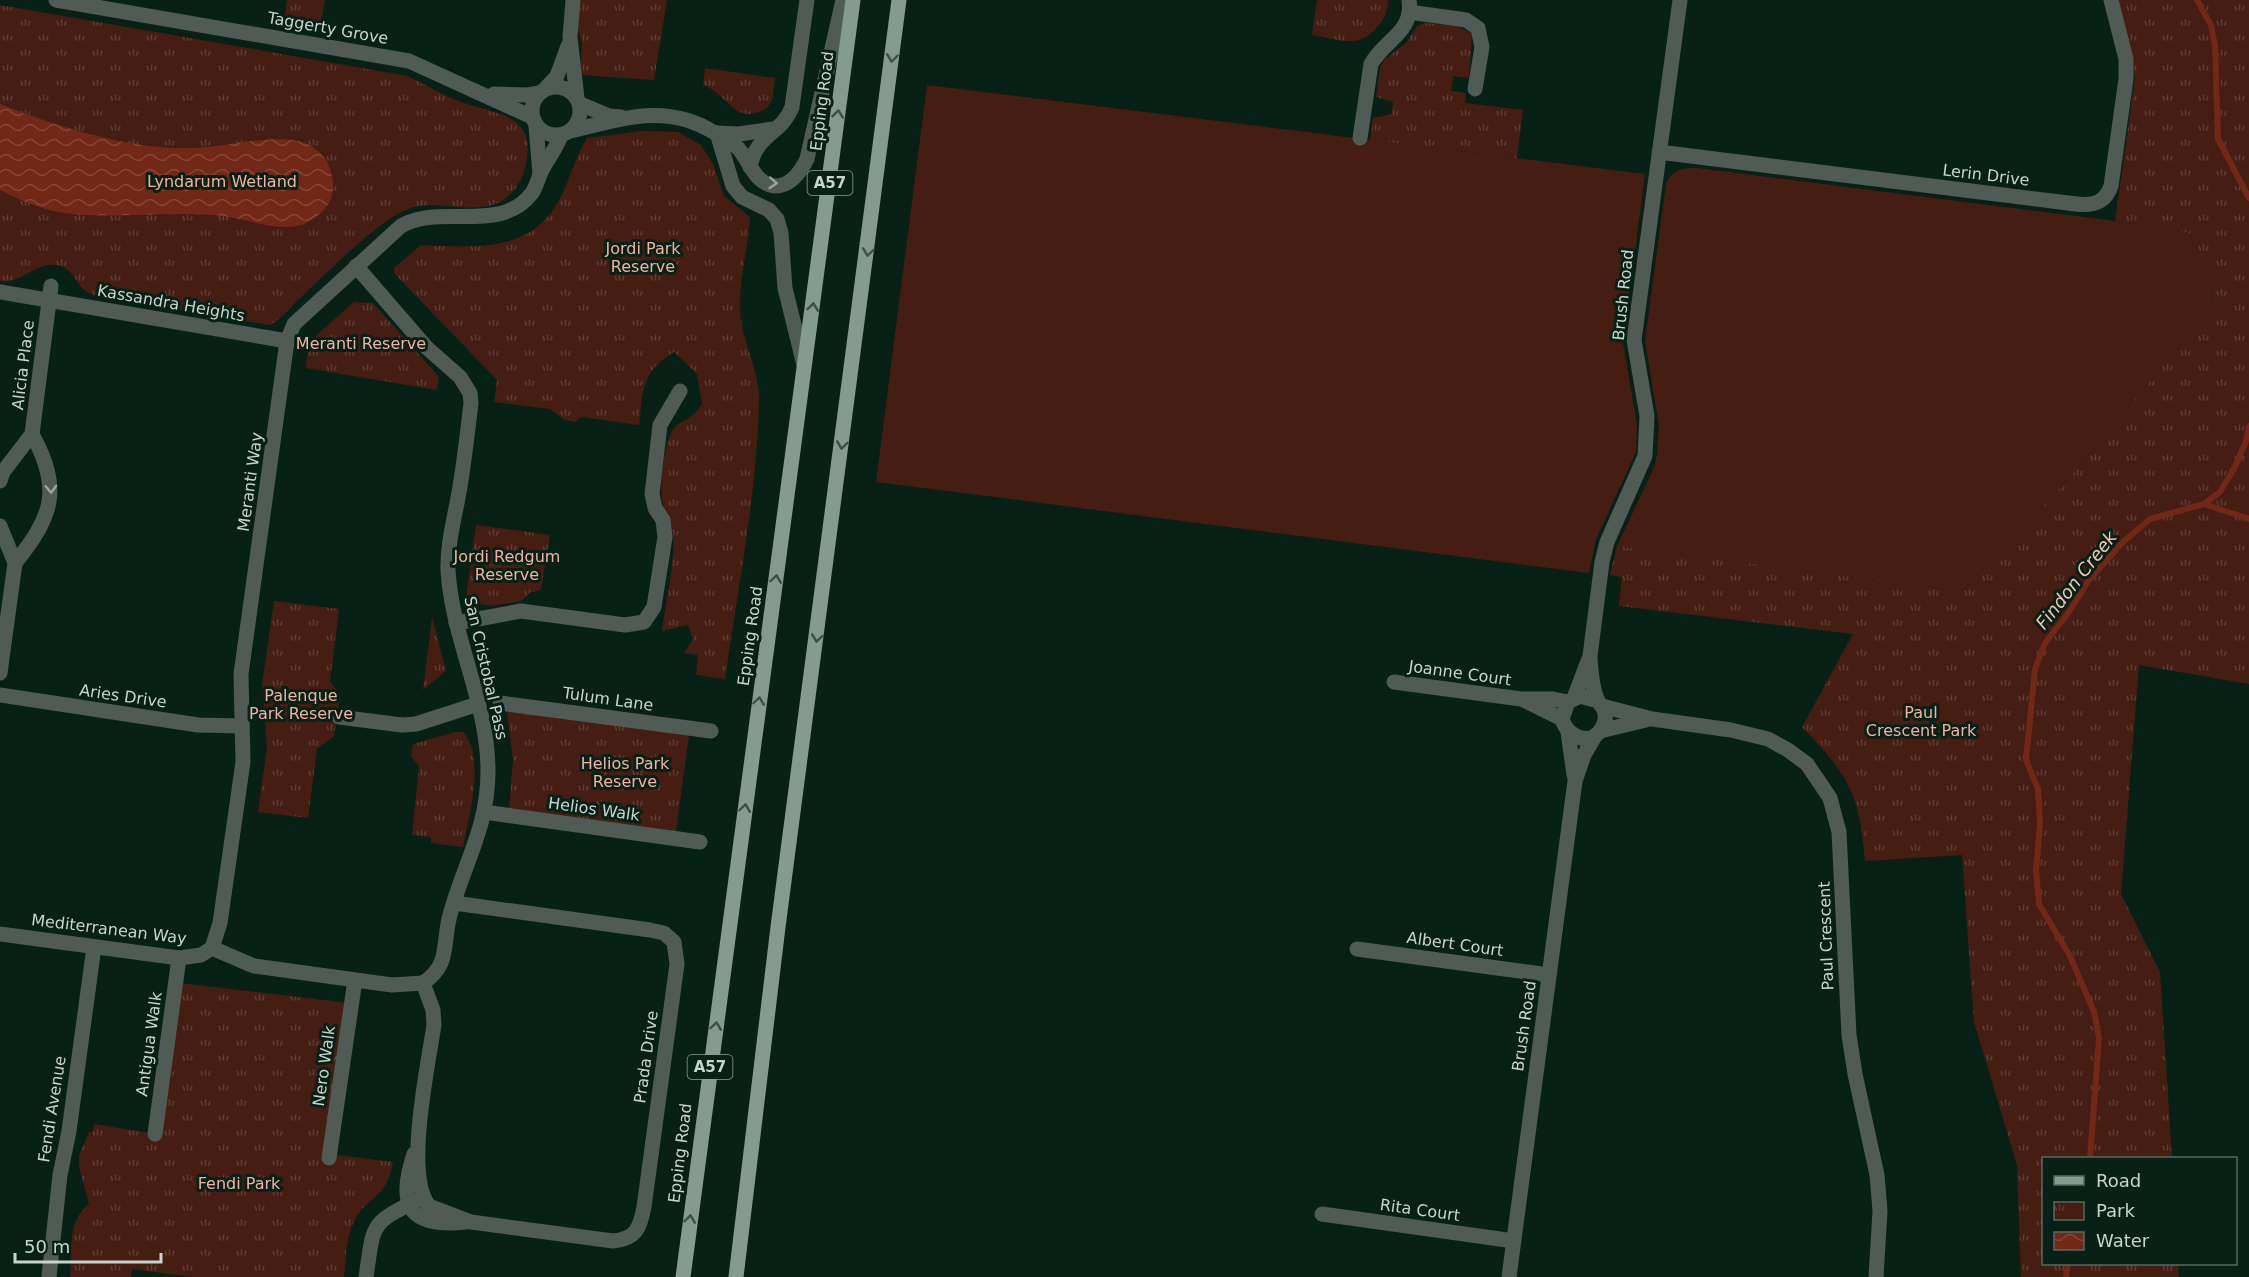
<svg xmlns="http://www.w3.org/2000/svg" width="2249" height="1277" font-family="'DejaVu Sans',sans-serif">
<defs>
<pattern id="park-tufts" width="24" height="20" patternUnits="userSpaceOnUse" patternTransform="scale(1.5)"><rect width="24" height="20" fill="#451d13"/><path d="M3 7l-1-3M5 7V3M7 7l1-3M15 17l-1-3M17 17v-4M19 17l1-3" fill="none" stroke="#5e3d34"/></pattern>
<pattern id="water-waves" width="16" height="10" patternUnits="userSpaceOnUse" patternTransform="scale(1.5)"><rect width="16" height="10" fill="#712816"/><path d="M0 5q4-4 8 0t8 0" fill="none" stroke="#844637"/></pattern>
</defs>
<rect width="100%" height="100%" fill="#082116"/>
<g fill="#451d13">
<path d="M927,85l718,89 -22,169 14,82 -1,27 -40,87 -7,34 -713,-91z"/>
<path d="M1697,168l418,53 74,12 24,51 -1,23 -147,176 -103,108 -345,-45 36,-76 4,-15 2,-30 -14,-84 21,-157c6,-14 16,-16 31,-16z"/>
</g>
<g fill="url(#park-tufts)">
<path d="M287,0h38l-4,23 -36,-7z"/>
<path d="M581,0h86l-13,80 -74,-5 2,-32 -6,-21z"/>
<path d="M1317,0h71c1,17 -15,38 -33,41 -13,1 -30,-4 -43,-6z"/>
<path d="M2118,0h131v684l-110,-19 -18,229 39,78 12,186h-128v106h134l1,13h-158l-4,-112 -43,-143 -12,-167 -97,6c-5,-66 -17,-87 -63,-134l51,-93 -234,-28 3,-29 -12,-2 7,-29 345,45 103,-108 147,-176 1,-23 -24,-51 -74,-12 20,-143z"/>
<path d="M0,5l408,71c18,9 34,19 53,26 37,13 78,12 64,66 -4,15 -14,31 -30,36 -30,11 -65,-8 -94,8 -30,16 -75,62 -101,86 -10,9 -18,21 -30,27l-171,-28c-6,-2 -13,-5 -17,-9 -6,-8 -10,-17 -19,-21 -24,-10 -40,18 -63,14z"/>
<path d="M1425,23l31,3 16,7 -3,45 -16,-2 -2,15 15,2 -1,10 58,7 -6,48 -147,-18 3,-22 19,-4 1,-12 -17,-5 4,-29 4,-8 23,-18 10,-16z"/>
<path d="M705,68l70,10 -3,22 -5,8c-33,19 -37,-13 -64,-23z"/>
<path d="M641,131l37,1 23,13 12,19 11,32 26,21c-2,37 -15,73 -8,109 5,25 18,50 17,76 -2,92 -21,185 -34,277l-29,-4 2,-20 -14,-2 9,-14 -5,-14 -26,6c3,-28 13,-65 11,-92 0,-14 -6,-23 -10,-35 -5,-16 2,-59 9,-73 5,-10 21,-11 30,-27l-5,-30 -23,-22c-33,20 -31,38 -35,73l-58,-8 -6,5 -10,-2 -15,-11 -56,-7 3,-22 -103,-107v-5l27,-23c51,2 108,9 137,-43 12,-21 16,-43 29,-64z"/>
<path d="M354,302l19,1 66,74 -2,13 -131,-22 3,-26z"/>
<path d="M476,525l74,10 -9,55 -10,2 -10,9 -31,5 -18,-4 -6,-5z"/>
<path d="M274,601l65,8 -9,72 10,14 -6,41 -17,13 -9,69 -50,-6 9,-65 -5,-62z"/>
<path d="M432,617l14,54 -23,19z"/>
<path d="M506,704l184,24 -14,103 -167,-23 4,-47z"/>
<path d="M455,732h8c23,25 6,84 0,115l-32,-4v-6l-19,-2 7,-69 -8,-10 2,-12z"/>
<path d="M180,983l168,20 -20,151 65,8c-7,39 -25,32 -39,59 -8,16 -8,38 -10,56h-152l-60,-8 -1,8h-61c3,-26 -4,-55 19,-73l-10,-37v-11l10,-24h4l1,-8 61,10z"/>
</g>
<path fill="url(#water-waves)" d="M0,104c62,24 140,50 208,43 26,-2 80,-16 103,-1 15,9 20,20 22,37 2,19 -12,34 -29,41 -24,9 -56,-5 -81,-8 -53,-6 -106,4 -159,-3 -23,-3 -43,-13 -64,-23z"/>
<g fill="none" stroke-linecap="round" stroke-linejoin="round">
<g stroke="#712816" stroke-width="6">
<path d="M2197,0l14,25 4,21 3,93 31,59"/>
<path d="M2204,504l45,15"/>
<path d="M2090,1158l9,-120 -5,-26 -24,-56 -31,-52 -3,-33 4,-49 -2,-33 -12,-29 9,-91 10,-26 24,-31 20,-32 34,-38 27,-23 54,-15 16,-12 15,-25 11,-26 3,-15"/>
<path d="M2066,1277l2,-13"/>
</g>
<g stroke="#505b55" stroke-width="15">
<path d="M56,0l353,61 123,56"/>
<path d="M573,0l-3,37 7,61"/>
<path d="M1409,12l57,8 12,8 4,19 -7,42"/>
<circle cx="556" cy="111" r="24"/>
<path d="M545,89l12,-13 11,-30"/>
<path d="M494,94l33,1 13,-2"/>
<path d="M580,104l29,12 12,1"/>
<path d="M536,126l4,48"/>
<path d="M570,131c52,-12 96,-29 145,2 7,4 17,9 23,15 12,13 16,35 36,38 17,1 27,-15 33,-27l36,-159"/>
<path d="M717,133l16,53 9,11 27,13 8,9 4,14 4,55 19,77"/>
<path d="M717,133l22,1 34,-5"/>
<path d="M1360,138l11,-74c13,-24 43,-32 38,-64"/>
<path d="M1659,152l409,51c18,3 36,4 43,-17l15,-107v-20l-15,-59"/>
<path d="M750,167c6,-33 32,-33 42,-60l15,-107"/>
<path d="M356,266l70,81 34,30 10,16 1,10c-3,26 -6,52 -10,77 -4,30 -14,60 -13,90 4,69 40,132 40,201 0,57 -24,92 -38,144 -8,28 1,50 -27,68l10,27 1,15c-6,41 -30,150 -5,181l42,16 142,19c23,-2 27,-13 31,-34l33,-243 -3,-22 -10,-9 -14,-3 -196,-27"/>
<path d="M0,292l287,49"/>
<path d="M0,481l3,-9 29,-38 19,-148"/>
<path d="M0,526l15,37 -15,110"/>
<path d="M15,563c38,-47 47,-74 17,-129"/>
<path d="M456,623l65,-12 104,14 19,-3 10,-15 11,-70 -2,-17 -8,-12 -3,-14 8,-69 20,-34"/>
<path d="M1590,659c1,13 2,30 8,42 2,4 6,6 7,12 1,4 0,9 -2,13 -10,22 -36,12 -41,-7l6,-17 12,-6 18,5"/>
<path d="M1394,682l127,17h32l15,3"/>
<path d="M0,695l198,30 44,1"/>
<path d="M1574,698l16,-42 12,-94 5,-20 38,-86 2,-40 -13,-76 46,-340"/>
<path d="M1524,700l38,19"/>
<path d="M500,703l211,28"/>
<path d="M1602,706l50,13 79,11 37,9 20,11 19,14 23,34 9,34 10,203 6,39 22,101 3,36 -4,66"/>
<path d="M339,717l63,8 14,-1 62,-20"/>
<path d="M1600,731l46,-11"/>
<path d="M1568,732l6,43"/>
<path d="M484,812l216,30"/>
<path d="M0,934l179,24 22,-3 11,-7 42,18 138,19 31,-2"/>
<path d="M212,948l8,-25 23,-161 -2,-88 46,-333 7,-17 107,-98c40,-23 99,9 131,-33 4,-6 6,-14 9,-21 6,-13 16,-24 20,-37"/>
<path d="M1357,949l192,26"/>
<path d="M155,1134l24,-176"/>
<path d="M414,1154c-17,51 -6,74 52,68"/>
<path d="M329,1158l26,-178"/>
<path d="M1322,1214l192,27"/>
<path d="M49,1277l11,-102 9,-44 25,-184"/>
<path d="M366,1277c8,-53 3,-53 52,-77"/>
<path d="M1509,1277l66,-496 9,-26 11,-19"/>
</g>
<g stroke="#849b8f" stroke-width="15">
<path d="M683,1277l170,-1277"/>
<path d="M736,1277l42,-350 121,-927"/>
</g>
</g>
<defs><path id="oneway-chevron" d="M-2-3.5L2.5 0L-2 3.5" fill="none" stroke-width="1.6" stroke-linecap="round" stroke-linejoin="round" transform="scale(1.5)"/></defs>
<g stroke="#3a5246">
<use href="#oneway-chevron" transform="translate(892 58) rotate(97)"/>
<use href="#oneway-chevron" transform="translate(838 114) rotate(-83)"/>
<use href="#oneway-chevron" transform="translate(868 252) rotate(98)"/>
<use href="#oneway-chevron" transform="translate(813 307) rotate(-82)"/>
<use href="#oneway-chevron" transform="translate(842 445) rotate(98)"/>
<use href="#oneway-chevron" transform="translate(776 579) rotate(-82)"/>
<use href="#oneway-chevron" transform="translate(817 638) rotate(98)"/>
<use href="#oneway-chevron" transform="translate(759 701) rotate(-82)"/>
<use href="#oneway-chevron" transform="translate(745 808) rotate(-82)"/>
<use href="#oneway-chevron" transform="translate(716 1026) rotate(-82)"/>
<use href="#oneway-chevron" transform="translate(690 1219) rotate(-83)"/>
</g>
<g stroke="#97a49e">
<use href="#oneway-chevron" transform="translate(773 183) rotate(4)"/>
<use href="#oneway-chevron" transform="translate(51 489) rotate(88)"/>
</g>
<g text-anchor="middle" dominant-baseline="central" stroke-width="6" stroke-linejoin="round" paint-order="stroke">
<g fill="#082116" stroke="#8e9f97" stroke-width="1.5">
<rect x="807.5" y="171" width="45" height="24" rx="4.5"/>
<rect x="687.5" y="1055" width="45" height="24" rx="4.5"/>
</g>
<g font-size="15" font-weight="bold" fill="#c7d5ce">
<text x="830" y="183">A57</text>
<text x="710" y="1067">A57</text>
</g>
<g font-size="16" fill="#c7d5ce" stroke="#082116">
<text transform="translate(328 28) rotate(10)">Taggerty Grove</text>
<text transform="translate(822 101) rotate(-83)">Epping Road</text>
<text transform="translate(1986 175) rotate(7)">Lerin Drive</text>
<text transform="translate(1623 295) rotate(-84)">Brush Road</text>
<text transform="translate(171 303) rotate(10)">Kassandra Heights</text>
<text transform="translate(23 365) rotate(-83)">Alicia Place</text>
<text transform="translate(250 482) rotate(-82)">Meranti Way</text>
<text transform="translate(750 636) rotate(-82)">Epping Road</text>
<text transform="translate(486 668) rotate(77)">San Cristobal Pass</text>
<text transform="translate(1460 673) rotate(8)">Joanne Court</text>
<text transform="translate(123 696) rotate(8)">Aries Drive</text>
<text transform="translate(608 699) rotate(8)">Tulum Lane</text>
<text transform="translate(594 809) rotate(8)">Helios Walk</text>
<text transform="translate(109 929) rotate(7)">Mediterranean Way</text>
<text transform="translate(1826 936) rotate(-92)">Paul Crescent</text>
<text transform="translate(1455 944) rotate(8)">Albert Court</text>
<text transform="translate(1524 1026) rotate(-82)">Brush Road</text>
<text transform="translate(149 1044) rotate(-82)">Antigua Walk</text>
<text transform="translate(646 1057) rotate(-82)">Prada Drive</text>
<text transform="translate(324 1066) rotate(-82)">Nero Walk</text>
<text transform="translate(52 1109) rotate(-81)">Fendi Avenue</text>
<text transform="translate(680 1153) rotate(-83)">Epping Road</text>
<text transform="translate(1420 1210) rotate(8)">Rita Court</text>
</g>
<g font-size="16" fill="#f4b1a1" stroke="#082116">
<text x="222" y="181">Lyndarum Wetland</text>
<text x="643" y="248">Jordi Park<tspan x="643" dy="18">Reserve</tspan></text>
<text x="361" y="343">Meranti Reserve</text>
<text x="507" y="556">Jordi Redgum<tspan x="507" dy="18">Reserve</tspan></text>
<text x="301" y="695">Palenque<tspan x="301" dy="18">Park Reserve</tspan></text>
<text x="1921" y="712">Paul<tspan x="1921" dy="18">Crescent Park</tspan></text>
<text x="625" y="763">Helios Park<tspan x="625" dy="18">Reserve</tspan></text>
<text x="239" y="1183">Fendi Park</text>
</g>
<g font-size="18" font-style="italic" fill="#f2c4b9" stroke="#082116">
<text transform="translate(2076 580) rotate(-52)">Findon Creek</text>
</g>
</g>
<rect x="2042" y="1157" width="195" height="108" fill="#082116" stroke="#546960" stroke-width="1.5"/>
<rect x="2054" y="1176" width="30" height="9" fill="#849b8f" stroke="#546960" stroke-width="1.5"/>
<text x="2096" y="1187" font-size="18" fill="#c7d5ce">Road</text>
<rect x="2054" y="1202" width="30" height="18" fill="url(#park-tufts)" stroke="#546960" stroke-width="1.5"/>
<text x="2096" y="1217" font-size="18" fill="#c7d5ce">Park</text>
<rect x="2054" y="1232" width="30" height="18" fill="url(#water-waves)" stroke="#546960" stroke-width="1.5"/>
<text x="2096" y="1247" font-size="18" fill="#c7d5ce">Water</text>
<path d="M15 1253v9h146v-9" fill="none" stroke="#c7d5ce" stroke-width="3"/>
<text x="24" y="1253" font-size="18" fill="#c7d5ce" stroke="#082116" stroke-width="4.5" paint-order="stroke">50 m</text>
</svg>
